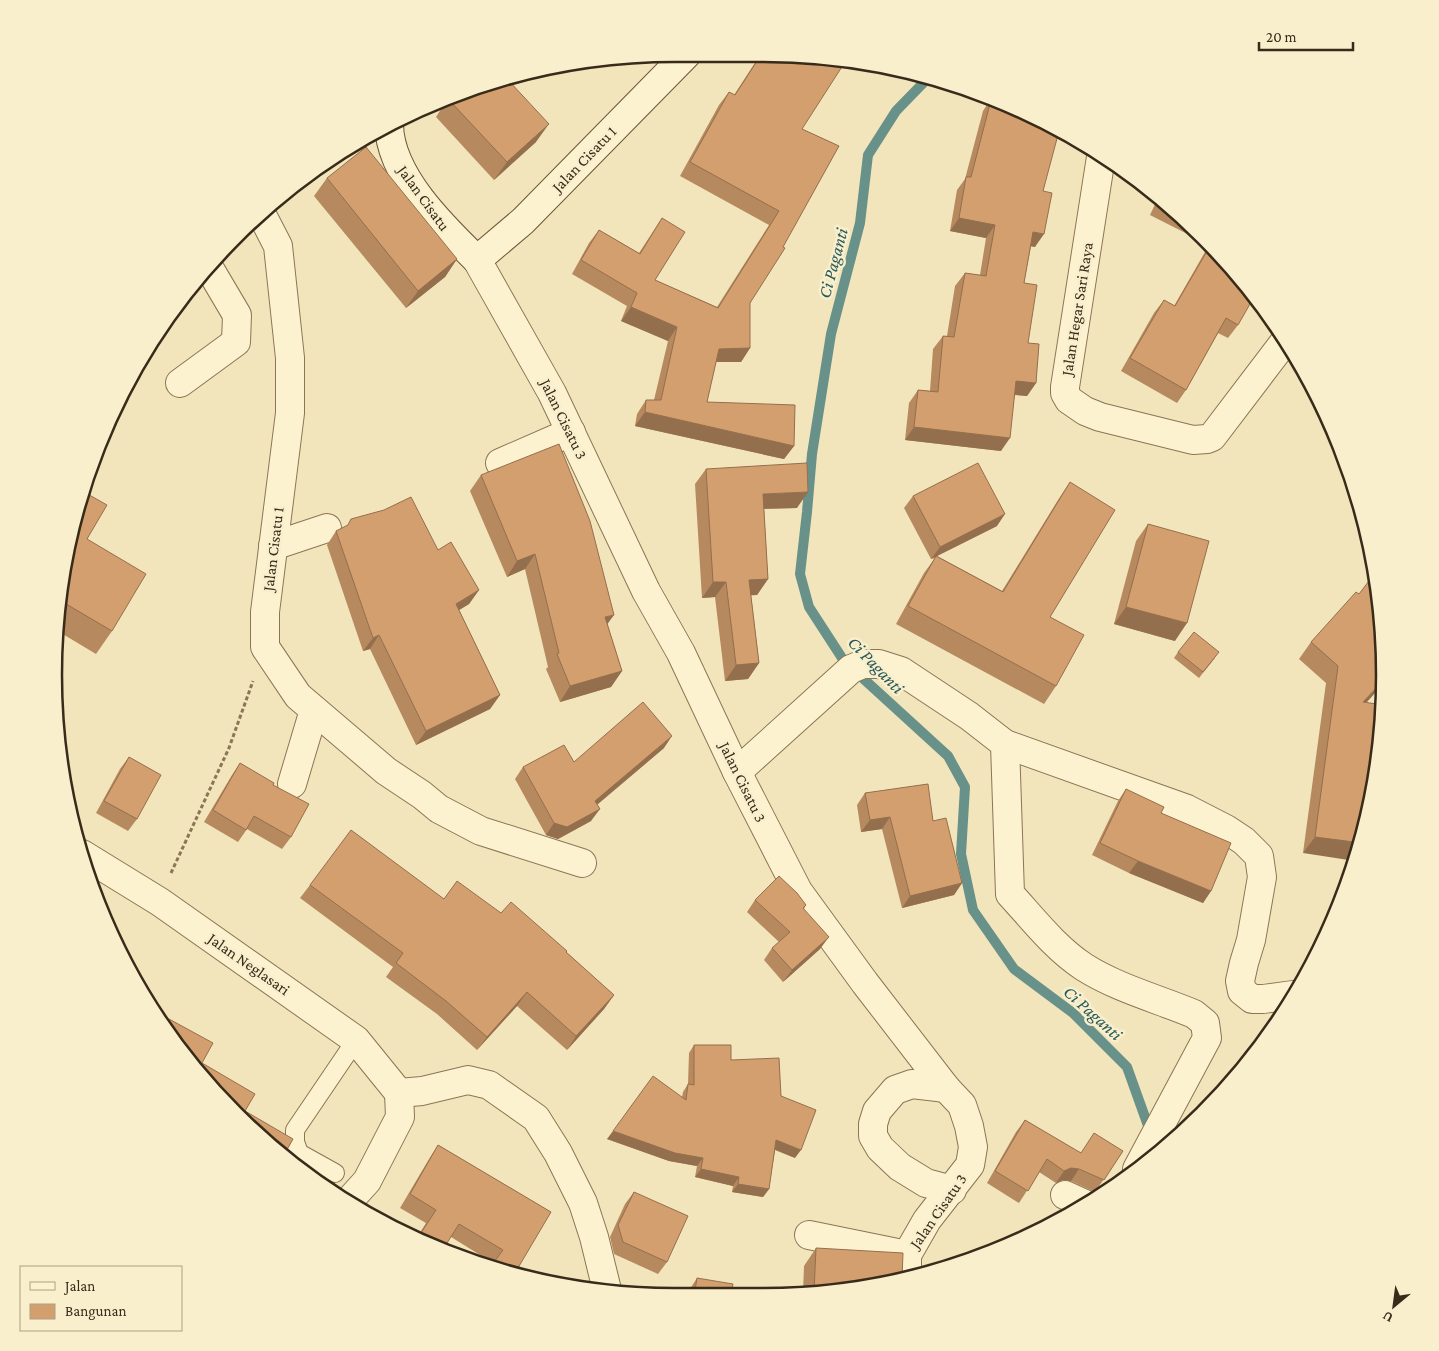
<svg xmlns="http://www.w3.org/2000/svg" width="1439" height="1351" font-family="'Crimson Pro',serif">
<rect width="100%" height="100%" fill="#f2e5bc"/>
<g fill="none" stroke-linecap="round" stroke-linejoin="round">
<path stroke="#679189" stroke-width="10" d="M929,77l-33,34 -28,44 -8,68 -29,111 -19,120 -5,58 -7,62 9,33 35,54 104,95 17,31 -4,67 12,56 41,59 59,44 54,54 24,67"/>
<defs>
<path id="lane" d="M335,1173l-36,-20 -4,-11v-12l61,-90"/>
<g id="street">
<path d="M1101,157l-36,230v6l4,7 16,11 15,6 93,23 14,-1 5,-2 73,-96"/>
<path d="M262,215l16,31 12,112v55l-25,199v35l33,49 88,75 36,24 17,14 42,22 101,32"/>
<path d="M477,260l75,133 94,198 35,62 56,119 61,119 67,92 81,105 16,17 7,21 4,21 -3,18 -43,55 -20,35v22"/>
<path d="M180,383l56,-41 1,-27 -26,-44 -4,-4"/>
<path d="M500,463l71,-31"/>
<path d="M273,546l54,-18"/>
<path d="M1005,744l5,150c23,25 45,54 74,73 33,21 74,32 110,47l11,9 2,15 -70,131"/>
<path d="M737,772l114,-103 12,-5h16l22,7 68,45 36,28 182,65 39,20 18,12 15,15 3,21 -11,63 -7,23 -4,18 2,10 10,8h11l30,-4"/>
<path d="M292,784l22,-74"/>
<path d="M82,854l78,48 196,138 43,53"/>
<path d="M946,1088l-34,-4 -17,6 -18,21 -4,13v12l7,12 20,19 26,16 26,7"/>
<path d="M399,1093l23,-2 46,-11 21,5 47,33 22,35 25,50 11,34 13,53"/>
<path d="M1065,1195l22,10"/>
<path d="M348,1202l19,-21 33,-64 -1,-24"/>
<path d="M809,1235l98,20"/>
</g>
<path id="secondary" d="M389,125c1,51 54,102 88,135l46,-39 164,-167"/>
</defs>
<use href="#lane" stroke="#8b7554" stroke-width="20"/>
<use href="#street" stroke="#8b7554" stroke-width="30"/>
<use href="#secondary" stroke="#6c5537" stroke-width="30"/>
<path stroke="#8b7554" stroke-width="3" stroke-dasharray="4 2.5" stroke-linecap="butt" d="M171,873l58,-125 24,-67"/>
<use href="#lane" stroke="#fcf2cf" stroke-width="18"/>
<use href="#street" stroke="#fcf2cf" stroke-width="28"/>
<use href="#secondary" stroke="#fcf2cf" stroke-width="28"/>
</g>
<g fill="#b6895f">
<path d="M760,55h44l-2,74 37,17 -89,157v45l-9,14h-25l-9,40 87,44 -10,13 -149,-33 2,-12 9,-14h8l14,-59 -47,-20 6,-15 -55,-32 17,-31 10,-13 40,23 23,-35 -7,62 62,27 52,-82 -89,-49 39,-71 10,-13 5,3z"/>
<path d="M866,65l11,2 -3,4z"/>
<path d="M509,81l27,61 -42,38 -58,-63 9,-14z"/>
<path d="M990,100l48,18 5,73 -8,56 -4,-1 -7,37 4,60 8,40 -9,13 -12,-1 -14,56 -96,-11 4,-37 9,-13 12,1 3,-42 10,-13h4l8,-50 10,-13 15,2 6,-37 -36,-7 7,-41 8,-11 18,-68z"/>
<path d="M327,178l130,81 -12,18 -39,31 -92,-112z"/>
<path d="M1158,198l51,47 -59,-30z"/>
<path d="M1209,245l22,20 7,60 -10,13 -10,-5 -32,57 -9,13 -56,-32 33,-58 10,-13 10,6z"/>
<path d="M706,469l91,39 -33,1 4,70 -11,16h-6l8,68 -11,16 -23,2 -10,-84 -13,1 -7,-114z"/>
<path d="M481,475l126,148 15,48 -11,16 -51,15 -14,-33 2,-2 -23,-98 -18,8 -37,-86z"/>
<path d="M1070,482l-20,135 6,69 -12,18 -148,-80 28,-51 11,-15 -4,1 -27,-51 9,-12 84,30 -60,30 65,35 56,-91z"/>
<path d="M75,514l12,25 25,92 -16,23 -40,-24z"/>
<path d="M351,519l87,31 41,40 -10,14 -10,6 41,85 -10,14 -74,36 -46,-96 -7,2 -36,-106 9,-14 11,-5z"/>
<path d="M1148,524l27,117 -61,-17 22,-83z"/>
<path d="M1359,594h21l3,90 -17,18 -2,134 -61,17 23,-170 -27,-24 12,-17z"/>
<path d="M1178,652l37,6 -16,20 -25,-20z"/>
<path d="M664,748l-67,57 -6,16 -33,18 -12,-4 -31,-56 8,-12 51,-5z"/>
<path d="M129,757l8,62 -9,12 -32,-18 24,-44z"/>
<path d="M240,763l33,22 18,52 -9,12 -35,-20 -9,13 -34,-20 28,-47z"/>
<path d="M1126,789l35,24 50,78 -8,12 -74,-30 -37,-18 26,-54z"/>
<path d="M865,793l68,28 29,62 -8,12 -52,13 -20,-79 -21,3 -4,-27z"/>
<path d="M310,885l134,14 57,14 65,39 48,43 -10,14 -37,41 -50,-44 -40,44 -40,-36 -51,-37 7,-10 -93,-69z"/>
<path d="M755,900l51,5 -2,4 16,40 -37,33 -19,-22 8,-12 7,-6 -32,-30z"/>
<path d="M694,1045l37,15 50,36 14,62 -20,-8 -6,39 -6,8 -31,-5 1,-6 -38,-9 2,-11 -28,-5 -62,-22 75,-42 1,-5 5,-8 1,-31z"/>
<path d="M1025,1120l55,33 43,-2 -28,41 -24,-11 -8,-1 -7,3 -17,-11 -20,31 -32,-20 29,-51z"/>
<path d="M438,1145l113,67 -58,51 -42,-26 -14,13 -21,-11 10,-16 -26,-15 29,-49z"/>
<path d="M634,1192l33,70 -9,12 -44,-20 -4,-17 15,-33z"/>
<path d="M816,1248l29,44 -42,1 1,-27z"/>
<path d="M697,1278l34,17 -44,2 1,-5z"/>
</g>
<g fill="#946f4d">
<path d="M549,124l-13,18 -42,38 13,-18z"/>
<path d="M352,148l-7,10h-9z"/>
<path d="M959,218l36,7 -9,13 -36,-7z"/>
<path d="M1033,232l11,2 -9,13 -11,-2z"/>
<path d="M457,259l-12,18 -39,31 12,-17z"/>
<path d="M631,307l46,20 -9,14 -47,-20z"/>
<path d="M750,348l-9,14h-31l9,-13z"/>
<path d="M1016,381l20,2 -9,13 -20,-2z"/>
<path d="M645,412l149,34 -10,13 -149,-33z"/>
<path d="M914,427l96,11 -9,13 -96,-11z"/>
<path d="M808,492l-11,16 -45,1 11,-15z"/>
<path d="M1005,514l-8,12 -66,33 9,-12z"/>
<path d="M535,554l-10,15 -18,8 10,-16z"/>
<path d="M768,579l-11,16 -19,1 11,-16z"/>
<path d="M713,582h13l-11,15 -13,1z"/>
<path d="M479,590l-10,14 -23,14 10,-14z"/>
<path d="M1126,607l61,16 -12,18 -61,-17z"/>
<path d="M614,615l-11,15 2,-13z"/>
<path d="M379,635l-9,14 -7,2 10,-13z"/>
<path d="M759,663l-11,16 -23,2 11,-16z"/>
<path d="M622,671l-11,16 -51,15 10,-16z"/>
<path d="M1383,681v3l-31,35 11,-17z"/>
<path d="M500,695l-10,14 -74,36 10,-14z"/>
<path d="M672,736l-8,12 -77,65 8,-12z"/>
<path d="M600,809l-9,12 -33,18 -12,-4 8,-12z"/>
<path d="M890,817l-8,12 -21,3 9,-12z"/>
<path d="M1315,837l47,6 -7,18 -52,-8z"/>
<path d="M1138,861l73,30 -8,12 -74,-30z"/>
<path d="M962,883l-8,12 -52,13 8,-12z"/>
<path d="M829,937l-9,12 -37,33 9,-12z"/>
<path d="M527,992l-10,14 -40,44 10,-13z"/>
<path d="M614,995l-10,14 -37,41 9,-14z"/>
<path d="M613,1131l90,27 -6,8 -28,-5 -62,-22z"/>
<path d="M776,1140l25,10 -6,8 -24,-10z"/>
<path d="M1071,1168l8,1 -8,12 -8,-1 -7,3 8,-12z"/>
<path d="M701,1169l38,8 -6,9 -38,-9z"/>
<path d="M738,1184l31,5 -6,8 -31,-5z"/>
</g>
<g fill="#d49f6e" stroke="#946f4d">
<path d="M761,55h43l41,7 -43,67 37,17 -56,101 2,1 -35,55v45l-31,1 -12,53 88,3 -1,41 -149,-34 1,-12h15l16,-73 -46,-20 6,-14 -56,-33 18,-30 41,24 22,-36 23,14 -30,48 63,28 61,-97 -89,-49 39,-70 6,3z"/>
<path d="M509,81l40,43 -42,38 -57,-61z"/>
<path d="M991,100l47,18 21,13 -16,60 9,2 -8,41 -11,-2 -9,51 13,2 -9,58 11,1 -3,39 -20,-2 -6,57 -96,-11 4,-37 20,2 5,-56 11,1 11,-64 21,3 9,-51 -36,-7 7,-41h5z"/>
<path d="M366,147l91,112 -39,32 -91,-113z"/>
<path d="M1160,199l6,6 -7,-4z"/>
<path d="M1210,246l21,19 23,32 -16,28 -12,-7 -40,72 -56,-32 34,-58 11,6z"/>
<path d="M559,444l31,77 24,94 -9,2 17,54 -52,15 -13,-32 2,-1 -24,-99 -18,7 -36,-86z"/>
<path d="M807,463l1,29 -45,2 5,85 -19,1 10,83 -23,2 -10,-83h-13l-7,-113z"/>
<path d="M978,463l27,51 -65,33 -27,-51z"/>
<path d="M1070,482l45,28 -65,107 34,18 -28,51 -148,-80 28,-50 67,36z"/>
<path d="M84,492l23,13 -20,34 59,35 -34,57 -51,-30 14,-87z"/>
<path d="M411,497l27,53 13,-8 28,48 -23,14 44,91 -74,36 -47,-96 -6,3 -37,-107 12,-6 3,-6 33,-9z"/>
<path d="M1148,524l61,17 -22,82 -61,-16z"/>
<path d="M1375,573l5,21 3,87 -20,21 21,3v11l-20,120 -2,7 -47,-6 23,-171 -27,-24 45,-50 3,2z"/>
<path d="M1194,632l25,20 -16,20 -25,-20z"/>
<path d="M643,702l29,34 -77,65 5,8 -33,18 -13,-4 -31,-56 41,-22 10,17z"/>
<path d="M129,757l32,18 -24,44 -33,-18z"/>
<path d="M240,763l34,20 -1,2 36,19 -18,33 -37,-21 -8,14 -33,-20z"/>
<path d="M928,784l5,37 13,-3 16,65 -52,13 -20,-79 -20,3 -5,-27z"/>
<path d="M1126,789l38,18 -3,6 70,30 -20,48 -73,-30 -38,-18z"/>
<path d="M351,830l93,69 13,-18 44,32 10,-11 56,49 -1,1 48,43 -38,41 -49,-44 -40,45 -41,-36 -50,-38 7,-10 -93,-68z"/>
<path d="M779,876l18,17 9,12 -3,3 26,29 -37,33 -20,-22 18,-16 -35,-32z"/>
<path d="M169,1019l44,24 -11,20 53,31 -10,17 48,28 -9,16 -48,-40 -70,-91z"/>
<path d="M694,1045h37v15l48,-2 2,38 35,14 -15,40 -25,-10 -7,49 -31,-5 1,-7 -38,-8 2,-11 -28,-5 -62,-22 40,-55 33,24 2,-16 6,1z"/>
<path d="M1025,1120l56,33 13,-20 29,18 -19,29 -25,-11 -8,-1 -7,3 -17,-12 -19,32 -33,-20z"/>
<path d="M438,1145l113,67 -36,61 -24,-7 12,-16 -44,-26 -17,27 -5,-1 -20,-11 19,-29 -26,-16z"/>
<path d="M634,1192l54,24 -21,46 -44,-20 -5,-17z"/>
<path d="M816,1248l87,5 -1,26 -57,13 -31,1z"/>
<path d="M697,1278l36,6 -2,11 -37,2z"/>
</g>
<g text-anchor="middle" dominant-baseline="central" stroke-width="5" stroke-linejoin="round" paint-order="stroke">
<g font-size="16" fill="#382b1a" stroke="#f9efcc">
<text transform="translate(584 159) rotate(-46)">Jalan Cisatu 1</text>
<text transform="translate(424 198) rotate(54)">Jalan Cisatu</text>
<text transform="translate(1077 309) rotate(-81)">Jalan Hegar Sari Raya</text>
<text transform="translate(564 419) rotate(64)">Jalan Cisatu 3</text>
<text transform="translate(273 549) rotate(-83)">Jalan Cisatu 1</text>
<text transform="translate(743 782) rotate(64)">Jalan Cisatu 3</text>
<text transform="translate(249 964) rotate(35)">Jalan Neglasari</text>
<text transform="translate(938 1211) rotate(-55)">Jalan Cisatu 3</text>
</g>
<g font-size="18" font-style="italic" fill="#28595a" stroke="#f9efcc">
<text transform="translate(833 263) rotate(-75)">Ci Paganti</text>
<text transform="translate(876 665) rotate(46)">Ci Paganti</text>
<text transform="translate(1093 1013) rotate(42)">Ci Paganti</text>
</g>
</g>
<path d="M0 0H1439V1351H0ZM675 62H763A613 613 0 0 1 1376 675V675A613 613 0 0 1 763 1288H675A613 613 0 0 1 62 675V675A613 613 0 0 1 675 62Z" fill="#f9efcc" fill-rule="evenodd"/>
<path fill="none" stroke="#382b1a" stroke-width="2.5" d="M675 62H763A613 613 0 0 1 1376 675V675A613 613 0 0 1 763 1288H675A613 613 0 0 1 62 675V675A613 613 0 0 1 675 62Z"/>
<rect x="20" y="1266" width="162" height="65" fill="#f9efcc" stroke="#aca185"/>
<rect x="30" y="1282" width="25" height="8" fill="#fcf2cf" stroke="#aca185"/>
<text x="65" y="1291" font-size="15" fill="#382b1a">Jalan</text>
<rect x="30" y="1304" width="25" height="15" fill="#d49f6e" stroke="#aca185"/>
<text x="65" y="1316" font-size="15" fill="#382b1a">Bangunan</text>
<g transform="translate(1394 1306) rotate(209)" stroke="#f9efcc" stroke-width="4" paint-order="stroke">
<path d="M0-4L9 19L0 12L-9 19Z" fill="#382b1a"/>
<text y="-8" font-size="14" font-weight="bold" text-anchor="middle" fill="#382b1a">U</text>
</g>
<path d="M1259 42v8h94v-8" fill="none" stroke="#382b1a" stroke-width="2.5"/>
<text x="1266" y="42" font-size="15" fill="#382b1a" stroke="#f9efcc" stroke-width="4" paint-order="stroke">20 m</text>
</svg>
